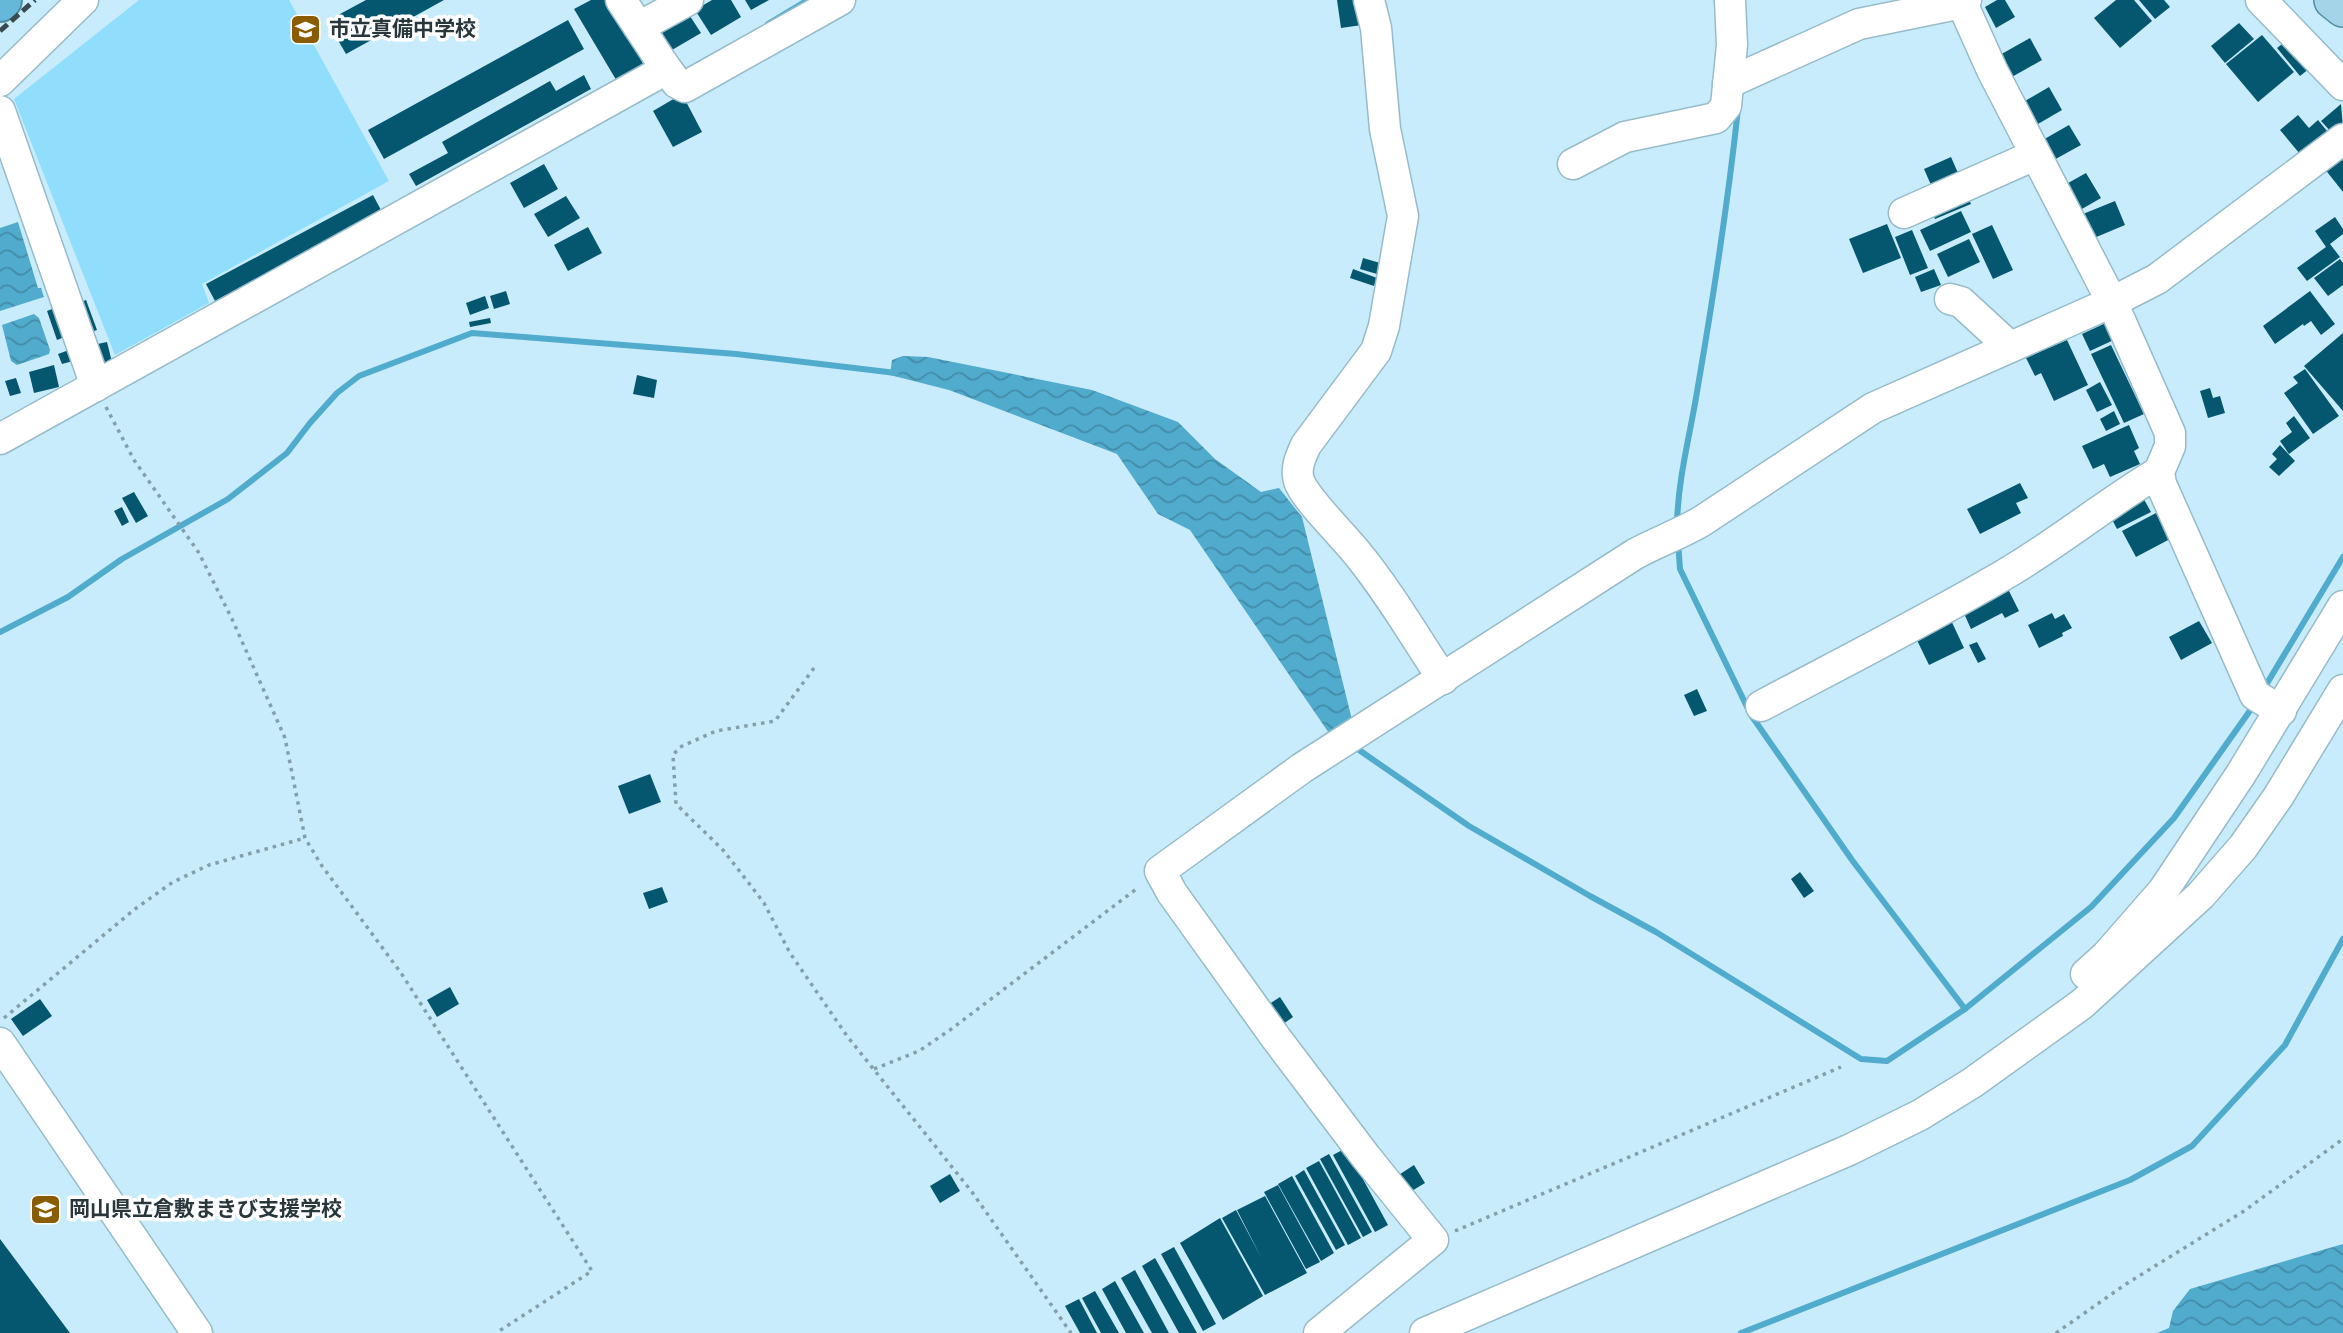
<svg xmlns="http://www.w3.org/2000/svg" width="2343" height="1333" font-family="Karla,'Noto Sans JP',sans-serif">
<defs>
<pattern id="water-waves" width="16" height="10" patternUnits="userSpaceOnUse" patternTransform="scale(1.75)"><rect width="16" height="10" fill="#51abcd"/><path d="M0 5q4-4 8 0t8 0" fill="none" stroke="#438ca8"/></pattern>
</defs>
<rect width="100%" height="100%" fill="#c8ecfb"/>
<path fill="#90ddfc" d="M139,0h150l100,181 -187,103 7,19 -94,52 -101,-256z"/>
<g fill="url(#water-waves)">
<path d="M18,222l20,66h3l3,9 -44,14v-83z"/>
<path d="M34,314l5,4 11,32 -1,4 -32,11 -6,-4 -9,-36z"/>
<path d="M903,356l25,1 164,33 86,32 37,37 46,33 18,-4 23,29 52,211 -23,8 -141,-206 -32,-16 -41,-60 -168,-64 -59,-15 2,-15z"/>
<path d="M2343,1244v89h-186l12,-5 4,-17 17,-22z"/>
</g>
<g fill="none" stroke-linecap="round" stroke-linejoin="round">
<g stroke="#51abcd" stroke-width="6">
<path d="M768,24l40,-24"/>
<path d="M1677,524c1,-47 14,-93 21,-138 16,-93 30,-184 40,-277"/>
<path d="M1678,541l2,28 71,146 101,145 113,149"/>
<path d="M0,632l68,-35 54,-38 106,-60 59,-46 23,-30 27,-30 22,-17 113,-43 264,21 160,19"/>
<path d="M2263,690l80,-133"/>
<path d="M1353,743l6,7 110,76 121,70 66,36 205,127 26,2 78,-52 126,-102 83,-89 80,-113"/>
<path d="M1741,1333l389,-153 62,-34 93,-101 58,-106"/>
</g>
</g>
<g fill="#05576f">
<path d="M366,0h78l-98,54 -19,-33z"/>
<path d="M591,0h17l38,69 -28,14 -44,-74z"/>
<path d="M712,0h19l10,17 -30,18 -16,-25z"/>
<path d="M745,0h24l-18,10z"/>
<path d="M1337,0h22l3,25 -21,3z"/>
<path d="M1997,0h8l10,17 -19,11 -11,-21z"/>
<path d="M2116,0h18l18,21 -32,27 -26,-30z"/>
<path d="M2139,0h25l6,7 -15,12z"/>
<path d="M688,13l13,20 -29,17 -12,-21z"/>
<path d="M568,20l16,29 -200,110 -16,-29z"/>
<path d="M2239,23l15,16 -29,24 -14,-17z"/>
<path d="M2262,35l32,37 -36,30 -32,-38z"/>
<path d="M2291,37l23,28 -14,11 -23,-28z"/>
<path d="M2030,38l12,22 -32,18 -12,-22z"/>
<path d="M584,75l7,14 -175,97 -7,-12 39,-21 -6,-11 108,-61 6,10z"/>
<path d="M2049,87l13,23 -24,14 -13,-23z"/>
<path d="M682,94l20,38 -29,15 -20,-36z"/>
<path d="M2341,104l2,24 -9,7 -13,-14z"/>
<path d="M2298,115l11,13 9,-8 14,17 -27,23 -25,-30z"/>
<path d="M2069,125l12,20 -29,16 -11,-20z"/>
<path d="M2343,154v38l-19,-24z"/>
<path d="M1951,157l11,25 -27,12 -11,-25z"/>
<path d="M544,164l14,25 -34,19 -14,-25z"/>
<path d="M2086,173l15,25 -26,15 -14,-26z"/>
<path d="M1965,191l6,13 -36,15 -6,-13z"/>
<path d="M373,195l9,17 -167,89 -9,-17z"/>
<path d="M566,196l14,22 -32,19 -14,-23z"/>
<path d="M2115,201l10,24 -31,13 -11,-24z"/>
<path d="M1961,211l10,21 -41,19 -10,-21z"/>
<path d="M2335,217l8,12v5l-13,10 10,13 -33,24 -10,-13 29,-21 -11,-16z"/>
<path d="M1887,224l14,34 -38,15 -14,-34z"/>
<path d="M1992,225l21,45 -20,9 -21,-45z"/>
<path d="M588,227l14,26 -34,18 -14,-26z"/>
<path d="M1912,230l16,38 -18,7 -15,-38z"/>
<path d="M1969,239l11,23 -32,15 -11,-23z"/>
<path d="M1363,258l17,5 -3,11 -17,-5z"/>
<path d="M2340,259l3,4v22l-15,11 -14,-18z"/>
<path d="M1353,269l24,9 -3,8 -24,-8z"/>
<path d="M1934,269l7,16 -20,7 -6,-15z"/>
<path d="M506,291l4,13 -16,5 -4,-13z"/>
<path d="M2310,291l25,33 -14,11 -10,-14 -7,5 -1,-2 -28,20 -12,-18z"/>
<path d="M485,296l4,12 -19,7 -4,-12z"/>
<path d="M86,300l11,30 -12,4 -10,-30z"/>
<path d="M57,307l10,29 -10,4 -10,-29z"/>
<path d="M490,318l1,5 -21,4 -1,-5z"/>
<path d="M2110,321l8,17 -28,13 -8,-17z"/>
<path d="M2343,333v78l-39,-45z"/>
<path d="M2067,340l21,45 -34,16 -13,-28 -6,3 -9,-18z"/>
<path d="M107,342l5,20 -14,4 -5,-21z"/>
<path d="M2111,345l33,69 -20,9 -33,-69z"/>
<path d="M69,350l4,11 -11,3 -4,-10z"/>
<path d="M54,365l5,22 -25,6 -5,-21z"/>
<path d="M2305,369l34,47 -26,18 -29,-41 14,-10 -5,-6z"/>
<path d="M637,375l20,5 -3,18 -21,-4z"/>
<path d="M16,378l5,15 -11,3 -5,-15z"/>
<path d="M2100,382l12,23 -15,7 -11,-22z"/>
<path d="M2210,388l3,10 7,-2 5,17 -17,5 -8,-27z"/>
<path d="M2114,411l6,13 -14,7 -6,-12z"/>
<path d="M2294,416l16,22 -21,16 -9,-13 12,-9 -6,-9z"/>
<path d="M2129,425l10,23 -5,3 6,13 -30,13 -6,-13 -11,5 -11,-23z"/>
<path d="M2280,445l15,16 -16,15 -10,-9 8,-8 -5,-5z"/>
<path d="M2020,483l8,15 -12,5 5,10 -41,21 -13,-25z"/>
<path d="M134,492l14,24 -12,7 -14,-25z"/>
<path d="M2141,494l10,18 -34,17 -9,-17z"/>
<path d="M122,507l7,15 -7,4 -8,-15z"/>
<path d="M2156,513l14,26 -34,18 -14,-26z"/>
<path d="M2007,587l12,24 -14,7 -3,-5 -31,16 -9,-20z"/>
<path d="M2052,613l3,6 9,-5 8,14 -10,5 1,3 -24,12 -11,-23z"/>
<path d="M1949,616l15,32 -35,17 -15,-31z"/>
<path d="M2199,621l13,22 -31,17 -12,-23z"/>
<path d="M1977,642l9,17 -8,4 -9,-18z"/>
<path d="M1697,689l10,22 -13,5 -10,-21z"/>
<path d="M650,774l11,28 -32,12 -11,-28z"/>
<path d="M1800,872l14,19 -10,7 -13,-19z"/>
<path d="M662,887l6,15 -19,7 -6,-16z"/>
<path d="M450,987l9,17 -22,13 -10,-17z"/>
<path d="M1280,997l13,20 -17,12 -13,-21z"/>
<path d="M40,999l12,17 -29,20 -12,-17z"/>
<path d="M1346,1148l42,77 -13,7 -42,-77z"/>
<path d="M1329,1154l43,78 -9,5 -43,-78z"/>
<path d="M1319,1161l42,77 -13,7 -42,-77z"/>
<path d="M1414,1165l11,18 -20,12 -11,-17z"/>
<path d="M1304,1170l41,75 -9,5 -41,-74z"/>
<path d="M950,1174l10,17 -20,12 -10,-17z"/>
<path d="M1292,1176l42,77 -13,8 -43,-77z"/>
<path d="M1278,1185l42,77 -14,7 -42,-77z"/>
<path d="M1265,1196l42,77 -42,22 -43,-77 14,-8 26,49 -25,-49z"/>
<path d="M1220,1218l43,78 -40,24 -43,-77z"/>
<path d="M0,1239l70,94h-70z"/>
<path d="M1174,1247l42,77 -13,7 -42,-77z"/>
<path d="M1155,1258l42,75h-18l-37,-67z"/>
<path d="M1135,1270l34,63h-17l-31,-55z"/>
<path d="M1115,1281l29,52h-18l-24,-44z"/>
<path d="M1095,1291l24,42h-18l-19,-35z"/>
<path d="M1079,1299l18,34h-17l-15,-27z"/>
</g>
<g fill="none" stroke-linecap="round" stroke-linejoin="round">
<defs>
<g id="minor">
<path d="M621,0l44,67"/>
<path d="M1369,0l7,28 9,101 18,87 -19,110 -8,25 -70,94c-5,11 -11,23 -7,36 7,19 44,54 58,72 32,39 58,84 86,126"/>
<path d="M1966,0l-4,3 30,67 120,232 58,131v13l-11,26 2,12 94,211 26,16"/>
<path d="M2261,0l82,85"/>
<path d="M639,27l49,-27"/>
<path d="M0,81l83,-81"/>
<path d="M1728,83l131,-59 103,-21"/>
<path d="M0,111l96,275"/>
<path d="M1573,164l52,-27 91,-19 10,-12 6,-61 -2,-45"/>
<path d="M1904,213l131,-58"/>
<path d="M1950,299l11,3 49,45"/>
<path d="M0,439l654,-363 11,-9 12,16 8,4 155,-87"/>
<path d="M1761,706c81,-43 162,-84 241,-130 54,-31 103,-72 157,-104"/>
<path d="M2086,974l21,-19 56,-64 78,-117 102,-168"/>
<path d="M0,1043l197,290"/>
<path d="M1319,1333l114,-93 -67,-83 -90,-119 -104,-145 -12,-22 142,-103 333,-214c22,-12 45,-20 67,-33l171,-113 239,-106 45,-23 186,-140"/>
<path d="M1425,1333l424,-183 71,-35 52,-32 110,-79 119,-109 42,-48 35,-50 65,-107"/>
</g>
<path id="major" d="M2333,0l10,8"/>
<path id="highway" d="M0,2l2,-2"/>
</defs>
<use href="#minor" stroke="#97bbc9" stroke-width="33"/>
<use href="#major" stroke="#518ba2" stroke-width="40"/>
<use href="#highway" stroke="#518ba2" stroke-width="42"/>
<g stroke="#859faa" stroke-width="3.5" stroke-dasharray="3.5 5" stroke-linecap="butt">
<path d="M106,407l28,53 65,93 33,66 53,119 20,100 17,28 79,107 191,298 -96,62"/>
<path d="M814,668l-39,53 -59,10 -36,16 -7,8 3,49 47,46 25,32 16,21 26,50 57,83 125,156 99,141"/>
<path d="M4,1018l131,-109 38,-27 36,-17 96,-27"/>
<path d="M874,1069l45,-18 31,-21 189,-143"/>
<path d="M1455,1231l386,-164"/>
<path d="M2056,1333l70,-49 118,-73 99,-72"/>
</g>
<use href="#minor" stroke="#fff" stroke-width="30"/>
<use href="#major" stroke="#a3d4e8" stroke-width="37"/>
<use href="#highway" stroke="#66b8d8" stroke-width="38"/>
<path stroke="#394a51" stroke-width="5" stroke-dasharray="10 5" stroke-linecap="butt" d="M0,31l35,-31"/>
</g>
<defs>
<symbol id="school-square" viewBox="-11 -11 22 22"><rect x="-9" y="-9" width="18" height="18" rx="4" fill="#8b5d02" stroke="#fff"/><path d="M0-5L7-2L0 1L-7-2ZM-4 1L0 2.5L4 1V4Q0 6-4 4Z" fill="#fff"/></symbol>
</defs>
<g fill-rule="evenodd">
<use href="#school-square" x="288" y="12" width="35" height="35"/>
<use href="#school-square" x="28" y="1192" width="35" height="35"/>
</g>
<g text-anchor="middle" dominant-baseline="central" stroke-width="7" stroke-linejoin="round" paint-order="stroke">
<g font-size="21" font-weight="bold" fill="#29373d" stroke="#fff" text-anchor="start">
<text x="329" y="29">市立真備中学校</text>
<text x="69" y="1209">岡山県立倉敷まきび支援学校</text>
</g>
</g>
</svg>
